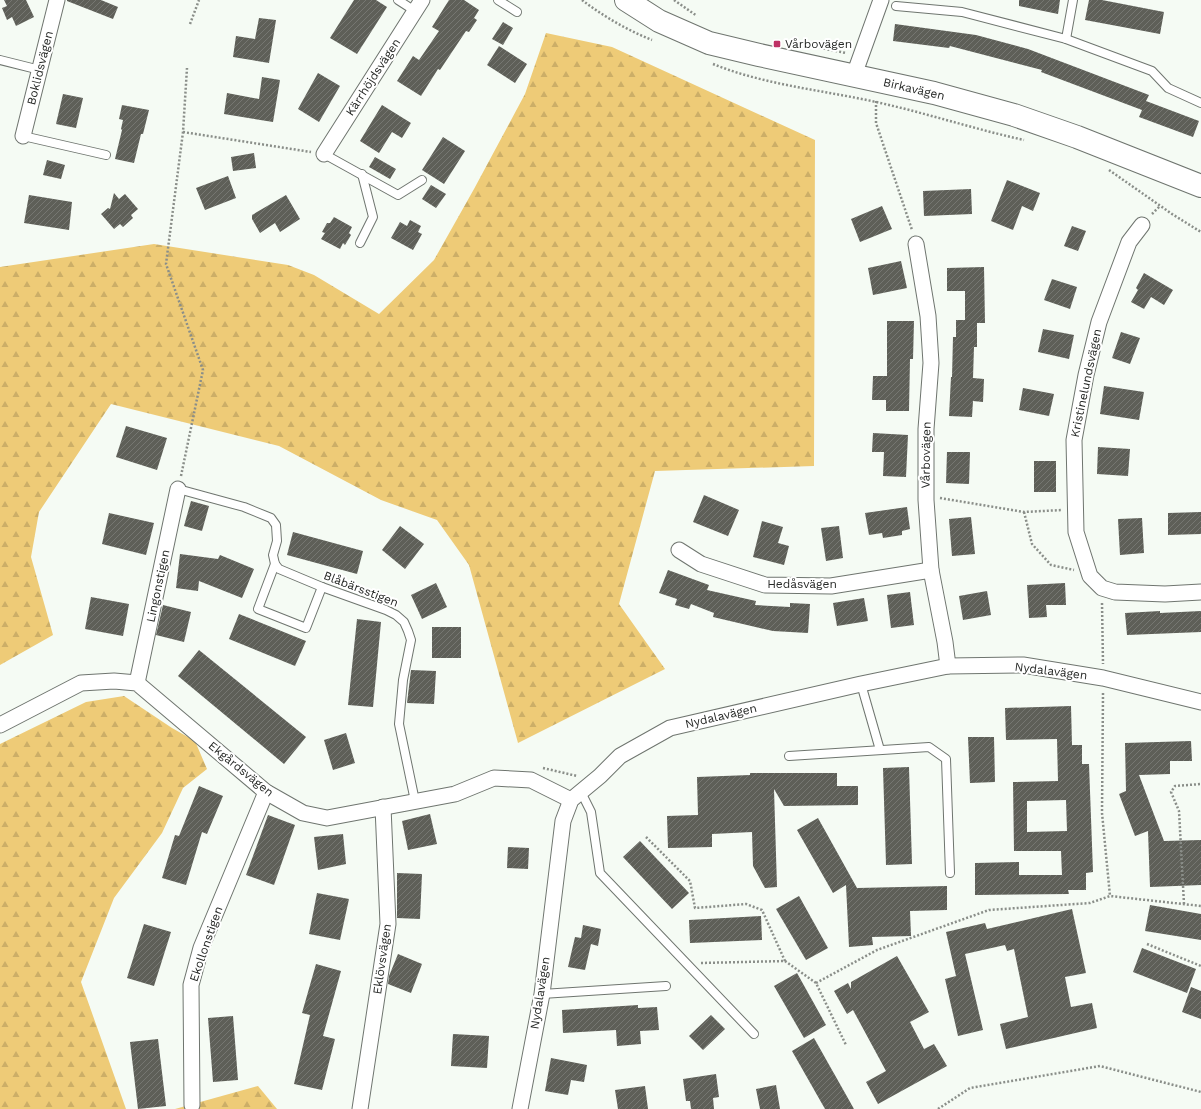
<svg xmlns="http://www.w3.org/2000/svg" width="1201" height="1109" font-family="'Work Sans',sans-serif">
<defs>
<pattern id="forest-firs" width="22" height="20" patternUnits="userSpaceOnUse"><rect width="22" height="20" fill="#eecb77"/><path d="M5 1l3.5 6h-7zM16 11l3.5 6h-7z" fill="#ccae67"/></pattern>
<pattern id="building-hatch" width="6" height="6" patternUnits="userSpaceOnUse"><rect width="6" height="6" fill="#5e5f58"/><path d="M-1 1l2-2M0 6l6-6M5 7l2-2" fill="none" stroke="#767772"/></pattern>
</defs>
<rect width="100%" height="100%" fill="#f5fbf4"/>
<g fill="url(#forest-firs)">
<path d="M546,33l66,14 203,93 -1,326 -159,5 -36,133 46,65 -147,74 -49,-178 -32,-45 -56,-20 -102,-54 -168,-42 -72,108 -8,45 22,78 -53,30v-398l154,-23 134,21 26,10 65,39 55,-54 40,-71 51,-95z"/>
<path d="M124,696l48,32 23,13 12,28 -24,19 -21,45 -48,65 -33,84 45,127h-126v-365l86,-42z"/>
<path d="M258,1086l19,23h-102z"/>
</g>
<g fill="url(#building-hatch)" fill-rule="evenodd">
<path d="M4,0h22l8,17 -18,9 -4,-9 -5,3 -5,-12 5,-2z"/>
<path d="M67,0h34l17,7 -5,12 -46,-18z"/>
<path d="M354,0h22l11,7 -30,47 -27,-16z"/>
<path d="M449,0h15l15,10 -5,8 3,2 -8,12 -3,-1 -26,39 -2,-1 -17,27 -24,-15 16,-25 6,4 20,-29 -7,-4z"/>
<path d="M1019,0h41l-2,14 -39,-8z"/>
<path d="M1089,0h13l62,12 -4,22 -75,-14z"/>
<path d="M259,18l17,2 -7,43 -36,-6 3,-21 19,3z"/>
<path d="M503,22l10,6 -10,17 -11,-6z"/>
<path d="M895,24l81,11 52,14 121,46 -3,6 53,20 -6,16 -54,-20 3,-7 -101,-38 1,-2 -92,-24 -1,2 -56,-7z"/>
<path d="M499,46l28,18 -12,19 -28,-18z"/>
<path d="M318,73l22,13 -21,36 -21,-13z"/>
<path d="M262,77l18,3 -7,42 -49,-8 3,-21 32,6z"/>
<path d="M63,94l20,4 -7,30 -20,-4z"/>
<path d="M122,105l27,5 -6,24h-2l-7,29 -19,-4 7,-29 -1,-1 2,-9 -4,-1z"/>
<path d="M382,105l29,18 -9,15 -10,-6 -13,21 -19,-12z"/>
<path d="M443,137l22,14 -21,33 -22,-14z"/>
<path d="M254,153l2,15 -23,3 -2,-14z"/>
<path d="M375,157l21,12 -6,10 -21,-12z"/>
<path d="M47,160l18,5 -4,14 -18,-4z"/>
<path d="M228,176l8,22 -31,12 -9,-22z"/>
<path d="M1007,180l33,13 -7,18 -11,-5 -9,24 -22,-9z"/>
<path d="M431,185l15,9 -10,14 -14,-9z"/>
<path d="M971,189l1,25 -48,2 -1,-25z"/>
<path d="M114,193l5,6 6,-5 13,15 -7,6 2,3 -10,9 -3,-3 -6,5 -13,-15 7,-6 2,1z"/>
<path d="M29,195l43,7 -3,28 -45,-7z"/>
<path d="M286,195l14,24 -20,13 -5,-9 -15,10 -8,-14v-4z"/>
<path d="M882,206l10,23 -32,13 -9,-23z"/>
<path d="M334,217l18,10 -3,6 2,2 -6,10 -2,-2 -3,6 -19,-10 4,-6 -3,-1 5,-9h3z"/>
<path d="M410,220l11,6 -3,6 4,2 -9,16 -22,-12 9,-16 7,4z"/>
<path d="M1072,226l14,5 -8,20 -14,-5z"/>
<path d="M901,261l6,27 -34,7 -5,-27z"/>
<path d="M984,267l1,56h-8v24h-3l-1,31 11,1 -1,23 -10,-1 -1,16 -23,-1 2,-39h1l1,-40h3v-17h9v-29h-18v-23z"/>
<path d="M1144,273l29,17 -9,15 -13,-8 -7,12 -13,-7 7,-12 -2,-2z"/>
<path d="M1052,279l25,8 -7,22 -26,-9z"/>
<path d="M887,321h27l-1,38h-3l-1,52h-23v-11h-14l1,-24h14z"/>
<path d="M1043,329l31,6 -5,24 -31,-7z"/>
<path d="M1121,332l19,6 -10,26 -18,-6z"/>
<path d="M1104,386l40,6 -5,28 -39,-6z"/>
<path d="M1023,388l31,6 -5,22 -30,-6z"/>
<path d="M126,426l41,12 -10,32 -41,-13z"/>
<path d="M873,433l35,2 -2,42 -23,-1 1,-24h-12z"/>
<path d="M1098,447l32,2 -2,27 -31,-2z"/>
<path d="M947,452h23l-1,32 -23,-1z"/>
<rect x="1034" y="461" width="22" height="31"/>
<path d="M704,495l35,15 -11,26 -35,-14z"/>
<path d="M191,501l18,5 -7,25 -18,-5z"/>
<path d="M907,507l3,22 -8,2v4l-19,3 -1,-5 -13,2 -4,-22z"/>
<path d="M1201,512v22l-33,1v-22z"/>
<path d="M109,513l45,10 -8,32 -44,-11z"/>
<path d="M971,517l4,37 -23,2 -3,-37z"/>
<path d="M1142,518l2,35 -24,2 -2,-36z"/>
<path d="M762,521l21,6 -5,16 11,3 -5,19 -31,-8z"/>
<path d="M400,526l24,18 -19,25 -23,-19z"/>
<path d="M839,526l4,32 -17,3 -5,-33z"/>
<path d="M293,532l70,19 -6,23 -70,-19z"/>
<path d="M180,554l38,5 2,-4 34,14 -12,29 -43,-17 -1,10 -22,-3z"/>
<path d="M668,570l41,15 -2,5 49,11 -1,4 35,2v-4l20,1 -2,29 -35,-2 -60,-14 1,-4 -23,-9 -2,5 -14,-4 2,-6 -18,-6z"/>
<path d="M436,583l11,24 -25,12 -11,-24z"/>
<path d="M1065,583l1,22h-20l1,12 -18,1 -2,-33z"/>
<path d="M987,591l4,24 -28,5 -4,-24z"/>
<path d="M910,592l4,33 -23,3 -4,-33z"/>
<path d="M91,597l38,7 -6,32 -38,-7z"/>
<path d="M864,598l4,23 -31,5 -4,-23z"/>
<path d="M163,605l28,7 -7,30 -28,-7z"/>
<path d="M1160,611v2l41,-2v21l-74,3 -2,-22z"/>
<path d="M239,614l67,27 -11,25 -66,-27z"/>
<path d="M357,619l24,3 -8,85 -25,-2z"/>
<rect x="432" y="627" width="29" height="31"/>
<path d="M199,650l107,87 -22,27 -106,-88z"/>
<path d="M411,670l25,1 -2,33 -27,-1z"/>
<path d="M1071,706l1,39h10v19h7l4,108 -7,1v17h-18l1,4 -94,1v-32l44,-1v13h43l-1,-24h-47l-1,-69 45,-1 -1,-42 -51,1 -1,-32zM1066,800l1,31 -40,1v-31z"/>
<path d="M346,733l9,30 -22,7 -9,-30z"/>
<path d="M968,737h26l1,45 -25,1z"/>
<path d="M1191,741l1,20h-22v13l-31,1 25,66 37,-1v45l-51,2 -2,-56 -13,5 -16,-42 7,-3 -1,-48z"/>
<path d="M909,767l3,97 -26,1 -3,-97z"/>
<path d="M750,773h87v13h21v19l-74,1 -10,-17 3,98 -12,1 -12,-22 -1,-34 -40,2v13l-44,1 -1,-32 31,-1 -1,-38 53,-2z"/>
<path d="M199,786l24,10 -16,38 -5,-2 -16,53 -24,-7 13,-43 4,1z"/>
<path d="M430,814l7,30 -29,6 -6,-29z"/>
<path d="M268,815l27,10 -21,60 -28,-10z"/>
<path d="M818,818l39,70 90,-2v24l-37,1 1,25 -39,1 1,8 -24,2 -3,-62 -13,8 -36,-63z"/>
<path d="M343,834l3,30 -28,6 -4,-33z"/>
<path d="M640,841l49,52 -17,16 -49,-52z"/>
<path d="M508,847l21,1 -1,21 -21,-1z"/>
<path d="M397,873l25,1 -2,45 -23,-1z"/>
<path d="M317,893l32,6 -9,41 -31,-6z"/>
<path d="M799,896l29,52 -22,12 -30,-51z"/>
<path d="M1150,905l51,9v26l-56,-9z"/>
<path d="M1072,909l14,64 -21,4 6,30 21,-4 5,25 -91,21 -6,-25 28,-7 -14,-68 -7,2 -2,-6 -40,9 18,76 -25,6 -13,-57 11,-3 -10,-44 39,-9 2,6z"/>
<path d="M761,916l1,24 -72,3 -1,-23z"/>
<path d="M144,924l27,8 -17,54 -27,-8z"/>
<path d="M583,925l18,4 -3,17 -7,-2 -6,26 -17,-3 7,-30 6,1z"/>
<path d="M1142,948l54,21 -9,24 -54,-21z"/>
<path d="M398,954l24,10 -11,29 -23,-9 1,-8z"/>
<path d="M897,956l32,56 -19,10 14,27 10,-5 13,22 -69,38 -12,-22 20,-11 -33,-61 -6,4 -13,-23 14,-8 3,6v-7z"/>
<path d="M316,964l25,7 -18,65 12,3 -13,51 -28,-6 16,-69 -8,-2z"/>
<path d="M797,973l29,52 -22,13 -30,-52z"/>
<path d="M1191,987l10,4v28l-19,-7z"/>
<path d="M638,1005v3l19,-1 2,23 -19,1 1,13 -24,2 -1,-16 -53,3 -1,-23z"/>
<path d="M711,1015l14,14 -22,21 -14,-14z"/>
<path d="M233,1016l5,64 -25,2 -5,-64z"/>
<path d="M453,1034l36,2 -2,32 -36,-2z"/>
<path d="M814,1038l40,71h-29l-33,-58z"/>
<path d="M158,1039l8,67 -28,3 -8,-67z"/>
<path d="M551,1058l36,7 -3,17 -13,-2 -3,15 -23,-4z"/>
<path d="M716,1074l3,23 -6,1 1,11h-23l-1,-8h-4l-3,-22z"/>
<path d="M776,1085l4,24h-20l-4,-20z"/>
<path d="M645,1086l3,23h-30l-3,-19z"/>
</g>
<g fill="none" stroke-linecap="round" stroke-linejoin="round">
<defs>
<g id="lane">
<path d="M398,0l17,11"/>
<path d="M498,0l19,12"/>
<path d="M896,6l66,6 104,27 86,32 16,17 33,15"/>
<path d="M1066,39l7,-39"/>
<path d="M0,60l40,10"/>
<path d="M23,136l83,19"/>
<path d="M324,154l74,41 24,-15"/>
<path d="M360,243l13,-26 -11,-43"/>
<path d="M178,489l66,18 27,11 5,7 1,16 -4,14 2,9 4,5 43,18 64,23 10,5 8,7 4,9 3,9 -8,40 -4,44 16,77"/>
<path d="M275,564l-17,45 48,19 16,-41"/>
<path d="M861,684l19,66"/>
<path d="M789,756l140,-9 17,12 4,114"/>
<path d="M581,792l10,20 9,61 154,161"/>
<path d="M542,994l124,-8"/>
</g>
<g id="street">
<path d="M854,75l27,-75"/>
<path d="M23,136l34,-136"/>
<path d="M324,154l98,-154"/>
<path d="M1142,225l-13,17 -30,80 -13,53 -12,65 2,92 14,44 12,12 13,4 50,2 36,-2"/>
<path d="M916,244l12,72 3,47 -5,66v71l5,70 14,72 3,24"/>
<path d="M679,550l22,14 64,21 66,1 100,-16"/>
<path d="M137,683l41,-194"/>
<path d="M0,725l81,-42 33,-2 23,2 129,109 37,21 24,5 128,-24 39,-16 37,2 40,20"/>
<path d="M192,1105l-1,-120 10,-37 65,-156"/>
<path d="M360,1109l28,-185 -5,-117"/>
<path d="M520,1109l22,-115 21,-173 8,-21 29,-24 20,-20 50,-28 191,-44 87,-18 75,-1 80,13 98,24"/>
</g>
<path id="secondary" d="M626,0l33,21 50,22 50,12 175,38 80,22 63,22 124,49"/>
</defs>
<use href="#lane" stroke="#6f756f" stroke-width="10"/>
<use href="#street" stroke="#6f756f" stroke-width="17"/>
<use href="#secondary" stroke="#6f756f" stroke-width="24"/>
<g stroke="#8a8e89" stroke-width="2.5" stroke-dasharray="2 2" stroke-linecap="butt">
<path d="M582,0c21,16 45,30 70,40"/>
<path d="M674,0l23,16"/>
<path d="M190,24l9,-24"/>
<path d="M796,43l50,10"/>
<path d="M713,64c52,21 109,26 163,38 50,11 98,27 148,38"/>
<path d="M876,101v22l36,107"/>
<path d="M183,132l128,20"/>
<path d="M1109,170l63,44 29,18"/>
<path d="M1152,214l8,-8"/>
<path d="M181,476l22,-106 -37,-106 17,-132 4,-64"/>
<path d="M940,498l84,14 38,-2"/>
<path d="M1024,512l8,32 19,21 23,5"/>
<path d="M1102,603l1,61"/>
<path d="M1103,693l-1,120 8,83"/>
<path d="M543,768l34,8"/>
<path d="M646,837l44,44 5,27 51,-4 16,6 23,51"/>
<path d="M1184,904l-5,-93 -8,-19 4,-6 26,-2"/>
<path d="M1147,944l54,22"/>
<path d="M701,963l84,-2 31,22 30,62"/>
<path d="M816,983l61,-33 112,-40 101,-7 20,-7 91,10"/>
<path d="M938,1109l32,-21 130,-22 101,26"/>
</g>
<use href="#lane" stroke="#fff" stroke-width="8"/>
<use href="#street" stroke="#fff" stroke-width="15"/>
<use href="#secondary" stroke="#fff" stroke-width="22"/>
</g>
<rect fill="#be3265" stroke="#fff" stroke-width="1.5" x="773" y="40" width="8" height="8" rx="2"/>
<g text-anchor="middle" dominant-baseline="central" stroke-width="4" stroke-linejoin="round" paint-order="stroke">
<g font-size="12" fill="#272927" stroke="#fff" text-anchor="start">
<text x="785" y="44">Vårbovägen</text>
</g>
<g font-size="12" fill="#272927" stroke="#fff">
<text transform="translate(40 68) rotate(-76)">Boklidsvägen</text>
<text transform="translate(373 77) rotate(-57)">Kärrhöjdsvägen</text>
<text transform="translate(914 89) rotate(13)">Birkavägen</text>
<text transform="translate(1086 383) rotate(-78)">Kristinelundsvägen</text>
<text transform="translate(926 455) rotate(-89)">Vårbovägen</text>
<text x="802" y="584">Hedåsvägen</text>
<text transform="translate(158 586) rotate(-78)">Lingonstigen</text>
<text transform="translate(361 589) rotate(21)">Blåbärsstigen</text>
<text transform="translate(1051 671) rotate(7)">Nydalavägen</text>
<text transform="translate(721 716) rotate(-13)">Nydalavägen</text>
<text transform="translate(241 769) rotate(39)">Ekgårdsvägen</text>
<text transform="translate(206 944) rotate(-71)">Ekollonstigen</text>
<text transform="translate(382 959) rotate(-82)">Eklövsvägen</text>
<text transform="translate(540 993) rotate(-81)">Nydalavägen</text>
</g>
</g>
</svg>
